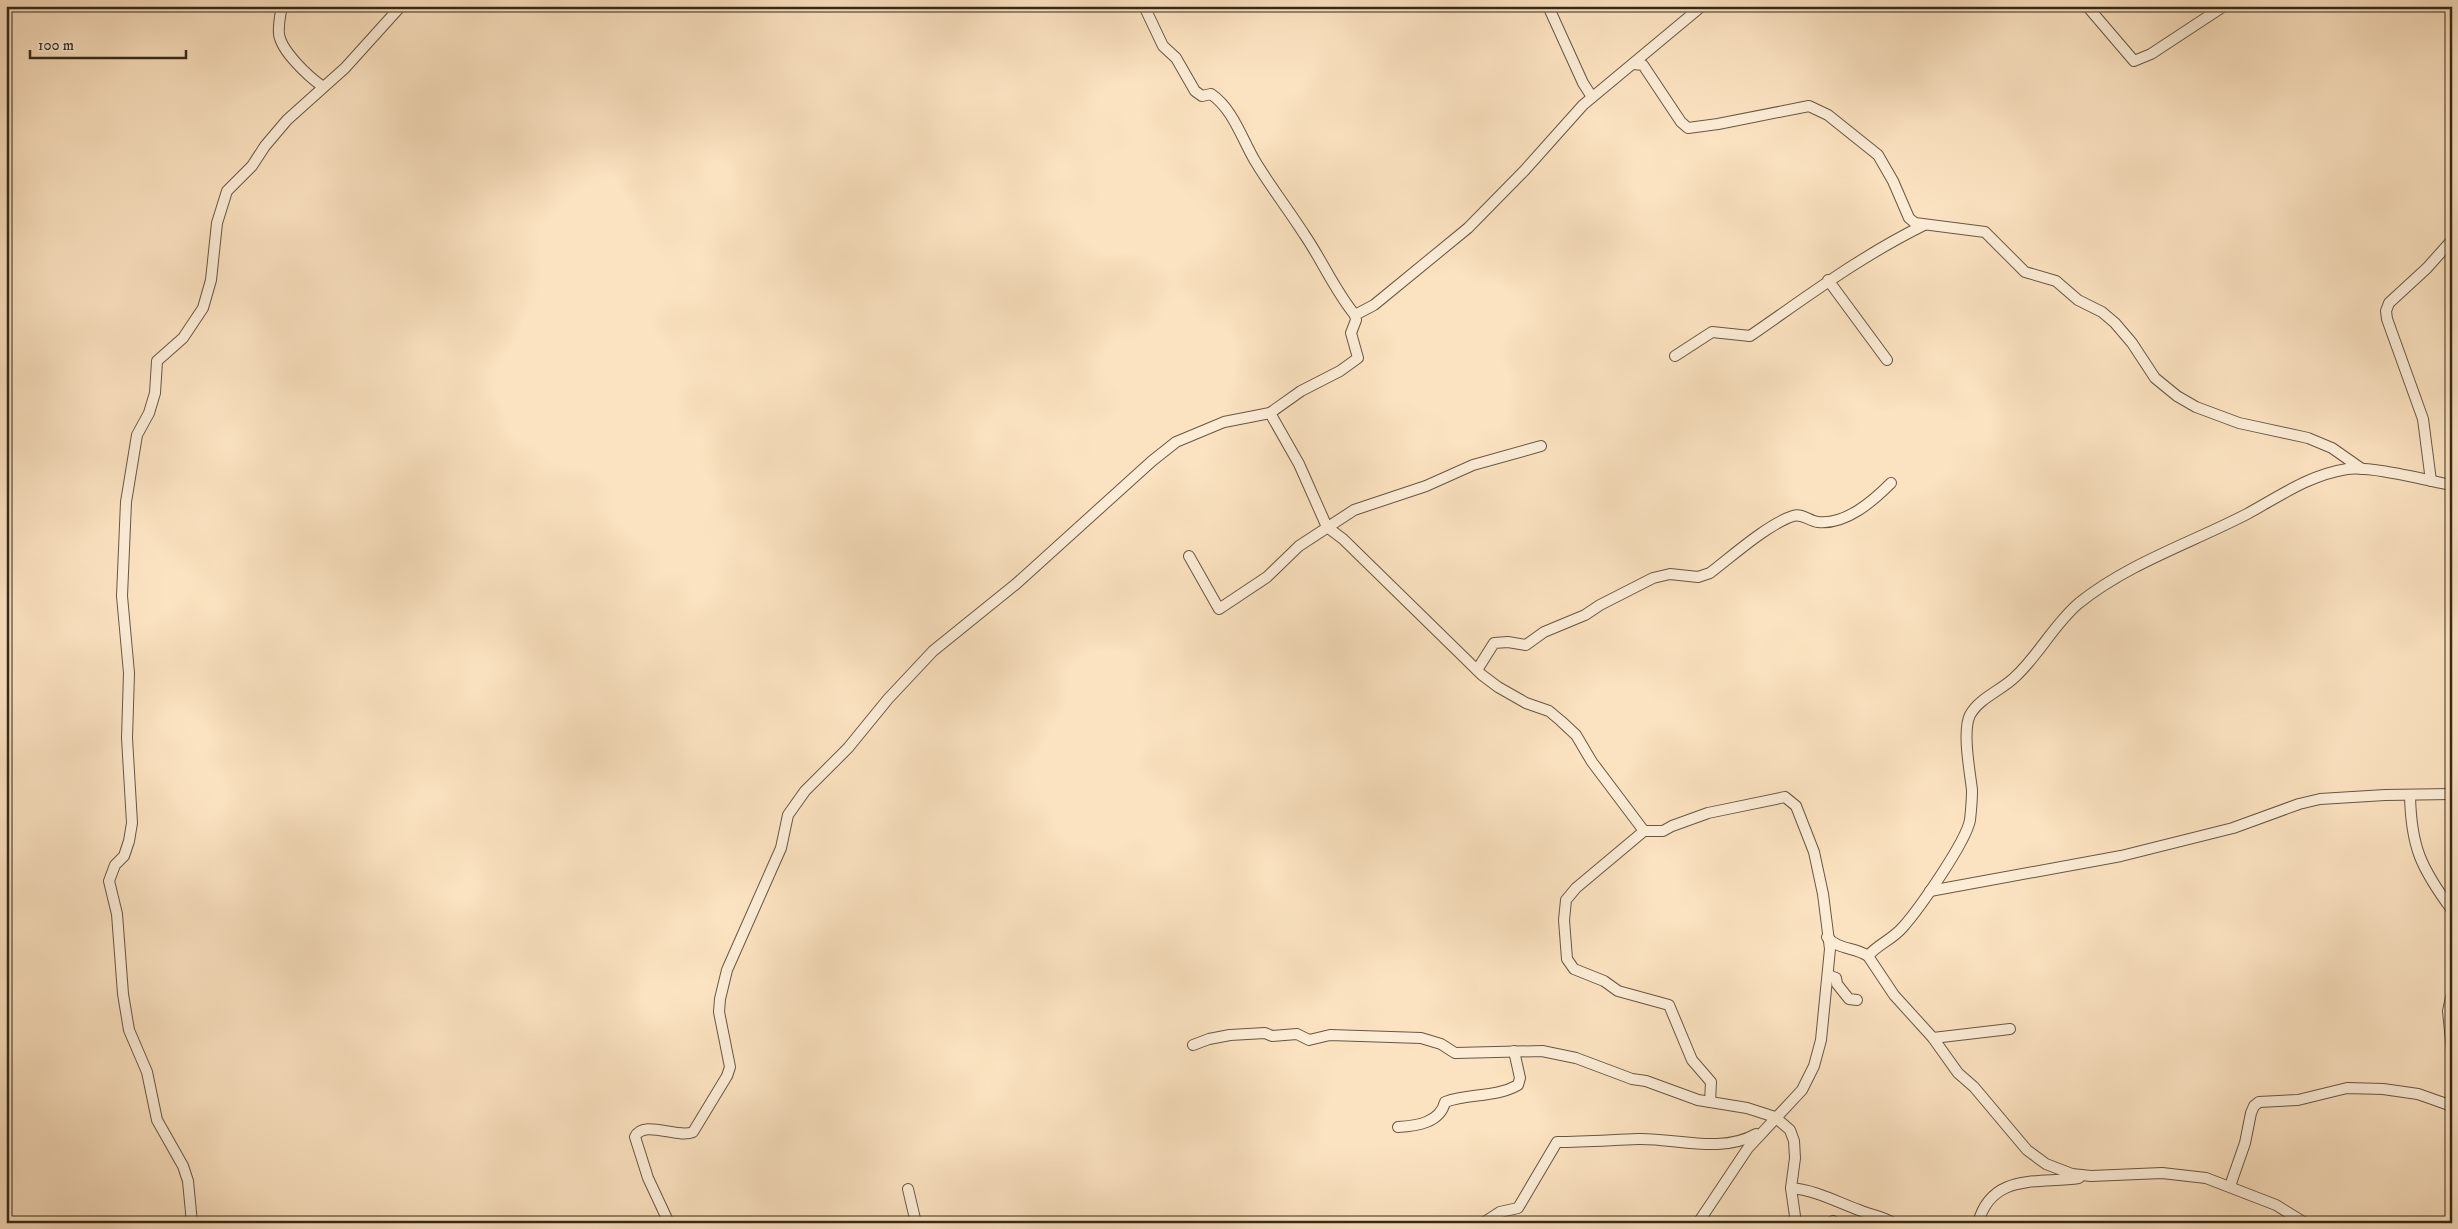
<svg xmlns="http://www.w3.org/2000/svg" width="2458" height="1229" font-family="'IM FELL DW Pica',serif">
<rect width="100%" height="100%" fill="#fbe2c0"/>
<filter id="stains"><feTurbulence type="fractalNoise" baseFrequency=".004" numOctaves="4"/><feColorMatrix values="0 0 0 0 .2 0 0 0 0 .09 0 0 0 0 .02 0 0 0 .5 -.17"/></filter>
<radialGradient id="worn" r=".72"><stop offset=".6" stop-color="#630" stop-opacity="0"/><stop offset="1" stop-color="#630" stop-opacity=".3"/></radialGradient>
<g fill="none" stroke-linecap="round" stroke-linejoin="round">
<defs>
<g id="minor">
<path d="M282,6c-2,10 -4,19 -3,28 2,17 30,43 43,52"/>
<path d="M1144,6l19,40 13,12 19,33 7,5 9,-2c22,15 31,45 44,67 15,25 33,48 49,73 18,26 31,57 51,81"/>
<path d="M1548,6l35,77 9,14"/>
<path d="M2087,6l47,55 17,-7 73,-48"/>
<path d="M1633,64l10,1 38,57 7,6 30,-4 91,-18 19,9 50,40 15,26 16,37 6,5 70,9 40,40 31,9 22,19 24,12 13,11 17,20 23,35 22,18 19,11 43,16 69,15 24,10 30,21"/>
<path d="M1828,280l59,80"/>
<path d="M1675,356l37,-24 38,4c58,-40 111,-80 174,-111"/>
<path d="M1270,413l29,51 28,63 16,12 139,136 16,12 28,16 23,8 12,10 15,14 16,27 52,69h19l9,-5 36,-13 77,-16 11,9 18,46 9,42 7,55 -9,91 -7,26 -12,24 -54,58 -50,75"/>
<path d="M2431,481l-8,-62 -36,-100 -1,-8 3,-8 38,-35 25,-28"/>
<path d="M1189,556l30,53 48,-32 32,-31 55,-36 72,-24 47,-21 68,-19"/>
<path d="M1477,670l17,-27 14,-1 18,3 18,-13 41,-17 15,-10 53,-27 17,-4 28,3 12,-4c21,-16 58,-49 83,-57 10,-3 16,5 25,6 28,3 55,-21 73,-39"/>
<path d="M2410,795c1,52 11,73 42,115"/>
<path d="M1644,831l-68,57 -10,12 -2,20 3,39 7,10 30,12 14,10 51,14 23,55 19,22 -1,20"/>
<path d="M1930,891l191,-35 112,-28 66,-24 21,-5 65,-4 67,-1"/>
<path d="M1827,937c11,13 28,10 41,19 10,-12 24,-16 35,-29 16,-18 63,-85 67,-107 1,-9 2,-20 2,-30 -2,-18 -10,-59 -2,-75 9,-17 32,-25 45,-38 24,-22 39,-53 64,-74 50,-40 112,-60 168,-89 33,-18 62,-39 100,-45 25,-3 78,11 105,16"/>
<path d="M1868,956l26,39 39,43 25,35 16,14 53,63 19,14 26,10 19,2 71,-3 44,5 70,27 29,18"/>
<path d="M1828,975l8,3 1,6 12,15 8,1"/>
<path d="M2452,993l-4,18 4,40"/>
<path d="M1933,1038l77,-9"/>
<path d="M1193,1045l16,-6 21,-4 35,-2 7,3 25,-2 12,6 21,-5 91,3 20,6 14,9 87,-2 34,7 56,21 14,2 52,19 49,8 28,9 15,13 4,11 1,17 -4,30 5,35"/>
<path d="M1398,1127c18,-1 42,-4 47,-25 24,-9 50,-4 73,-17l2,-7 -6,-27"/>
<path d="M2230,1186l15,-43 6,-30 3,-7 5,-4 39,-2 49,-12 36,1 35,5 34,12"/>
<path d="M1791,1188c24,2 46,14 68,22 11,5 24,6 34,13"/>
<path d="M908,1189l8,34"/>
<path d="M192,1223l-4,-42 -5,-15 -26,-46 -10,-48 -18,-42 -6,-36 -6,-80 -8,-33 6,-16 9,-9 5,-15 3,-18 -5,-85 2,-65 -7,-77 4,-94 11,-67 12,-22 6,-20 2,-32 26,-23 20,-30 8,-28 6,-57 10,-32 25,-25 13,-20 22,-26 58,-52 56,-62"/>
<path d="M669,1223l-21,-45 -13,-41c8,-18 43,2 58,-5l34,-56 3,-9 -11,-55 1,-13 7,-29 54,-122 7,-33 17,-24 43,-43 40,-49 45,-48 83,-67 136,-123 24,-19 48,-20 46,-9 31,-22 39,-20 18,-13 -7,-25 5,-13 -1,-5 19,-10 94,-77 57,-58 58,-65 119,-99"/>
<path d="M1483,1223l17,-11 18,-4 39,-66c27,0 54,-2 81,-3 38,-1 83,15 118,-5"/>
<path d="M1830,1223l3,-2"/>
<path d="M1978,1223c14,-51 60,-39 101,-45"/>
</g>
</defs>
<use href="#minor" stroke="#685742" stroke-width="12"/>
<use href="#minor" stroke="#fcecd6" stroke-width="10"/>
</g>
<rect width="2458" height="1229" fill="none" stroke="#fbe2c0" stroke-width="25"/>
<rect x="8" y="8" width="2443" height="1214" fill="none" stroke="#372918" stroke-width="2.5"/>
<rect x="12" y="12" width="2433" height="1204" fill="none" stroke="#372918"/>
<path d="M30 50v8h156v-8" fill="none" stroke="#372918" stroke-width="2.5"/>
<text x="38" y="50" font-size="15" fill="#372918" stroke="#fcecd6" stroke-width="4" paint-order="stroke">100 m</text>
<rect width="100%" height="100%" filter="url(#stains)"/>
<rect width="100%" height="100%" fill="url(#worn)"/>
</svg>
